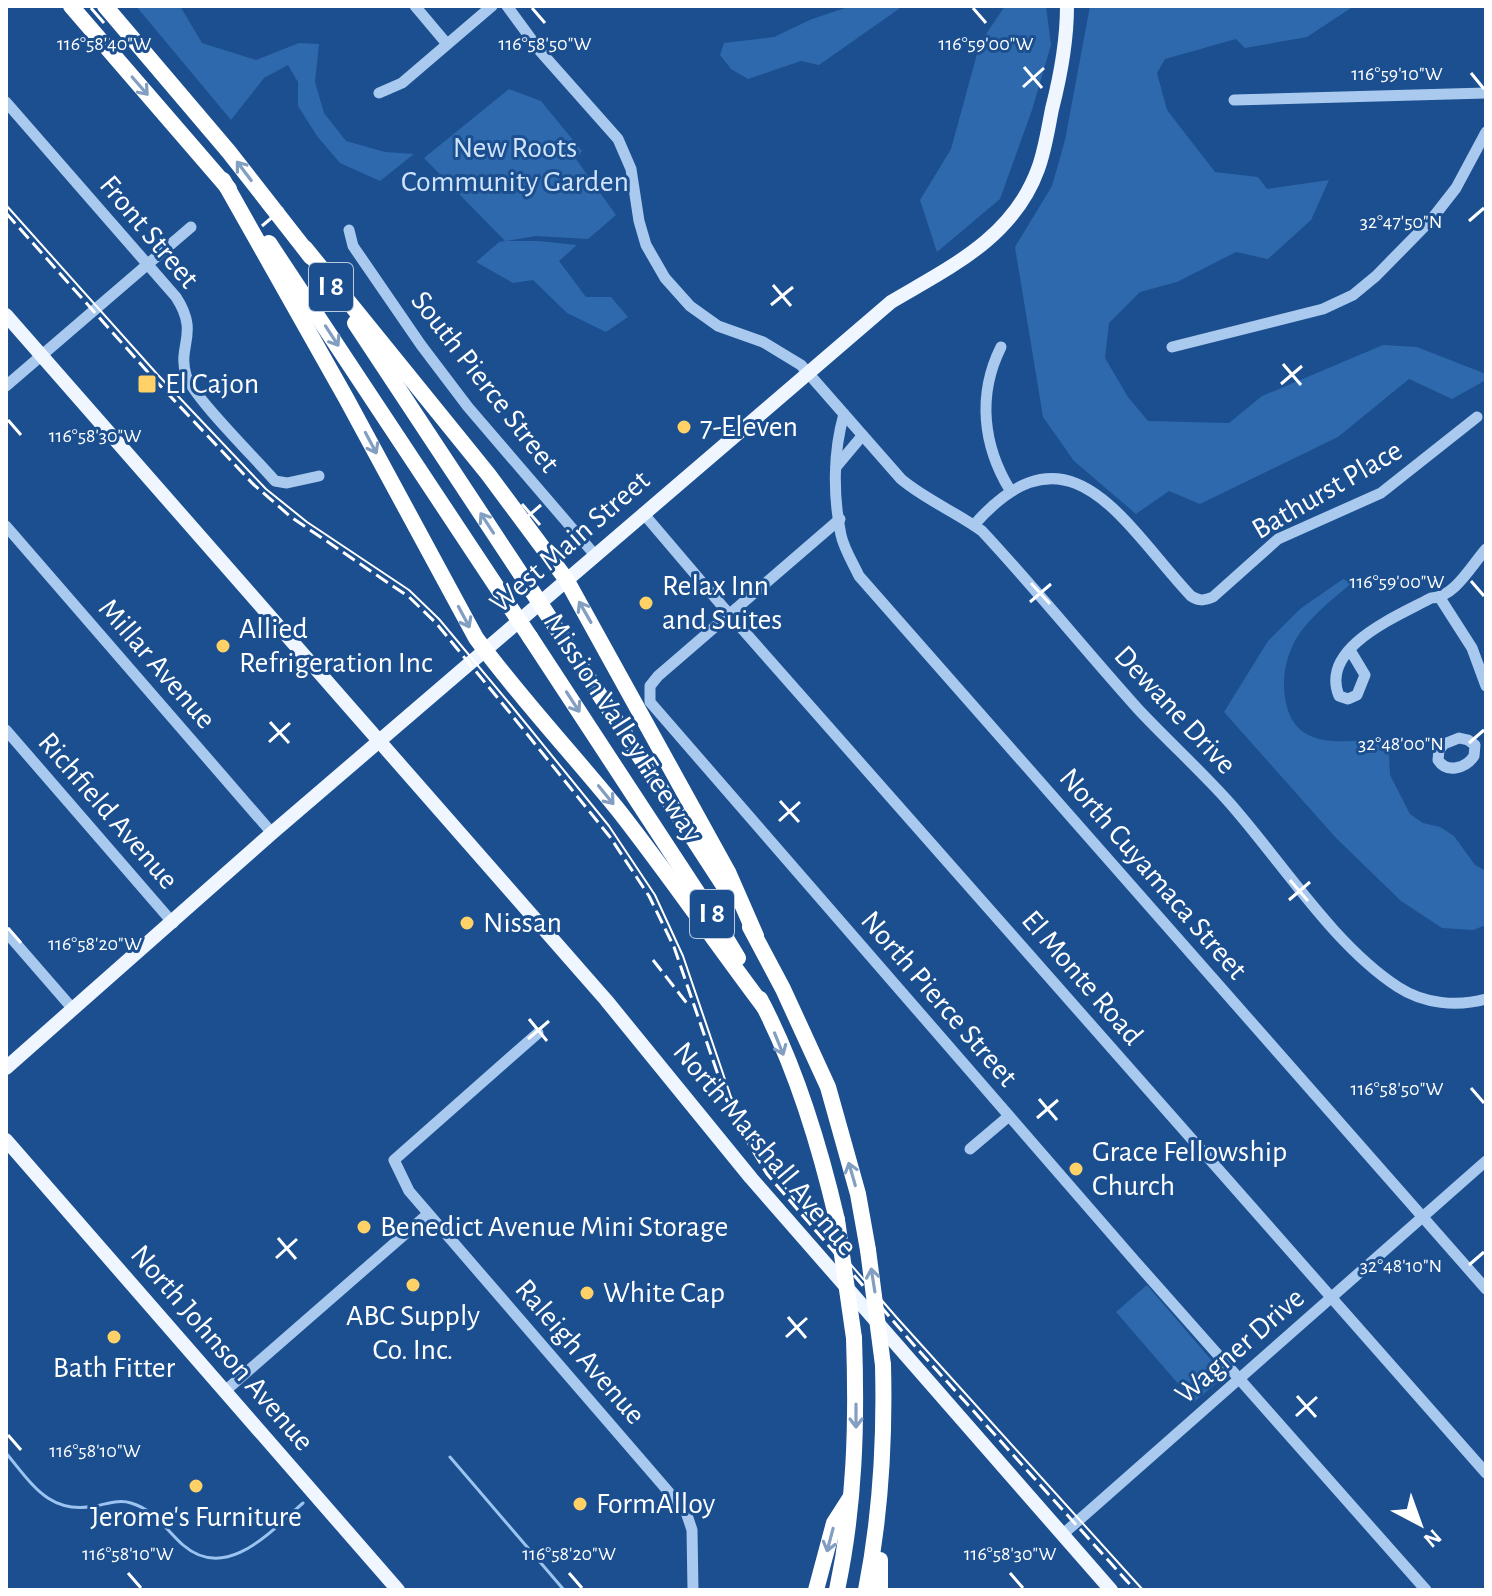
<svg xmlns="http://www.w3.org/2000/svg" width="1492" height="1596" font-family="'Alegreya Sans',sans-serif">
<rect width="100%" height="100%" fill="#1b4f8f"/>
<g fill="#2e69ad">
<path d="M136,6h44l22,37 54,17 43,-17 20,1 -4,38 9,31 22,28 39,11 29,2 -34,27 -40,-18 -23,-27 -19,-30v-24l-10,-17 -24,13 -33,42z"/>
<path d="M851,6h52l-84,59 -18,-4 -53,18 -17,-10 -11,-14 4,-12 50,-6 38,-18z"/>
<path d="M1005,6h41l5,39 -19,65 -32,89 -63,53 -17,-52 31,-51 29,-106z"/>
<path d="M1090,6h264l-47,31 -62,11 -9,-9 -71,20 -8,14 10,37 48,62 43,5 9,12 62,-9 -18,40 -43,39 -32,-7 -59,30 -37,10 -31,31 -4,35 23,39 20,24 81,2 33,-27 121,-51 34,2 69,27v6l-34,19 -43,-20 -71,58 -138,67 -31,-13 -33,23 -62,-53 -31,-44 -28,-170 37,-61 13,-46z"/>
<path d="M509,89l32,12 41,50 -6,8 40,56 -28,24 -52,-3 -30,5h32l39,4 -18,16 27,36h25l17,20 -22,15 -39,-19 -34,-33 -20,3 -37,-21 23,-20 6,-1 -81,-83z"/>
<path d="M1343,579l9,4c-17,14 -36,29 -50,47 -12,16 -19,38 -18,57 3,62 48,56 95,52l10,16 1,20 20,39 13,9 17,4 14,9 21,29 11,6v54l-13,5 -31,-2 -41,-27 -65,-63 -112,-126 44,-71 32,-32z"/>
<path d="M1147,1285l78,91 -31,26 -78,-90z"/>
</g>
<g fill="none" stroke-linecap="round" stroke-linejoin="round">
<g stroke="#9cc4f0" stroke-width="3">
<path d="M6,1453c26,31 43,62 89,53 12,-2 24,-7 36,-3 24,7 35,27 52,42 44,38 89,-15 120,-42"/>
<path d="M450,1457l114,133"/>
</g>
<g stroke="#a9c9ee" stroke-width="11">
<path d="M415,6l32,38"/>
<path d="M507,6l33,45 78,88 13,30 8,52 7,24 19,33 25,28 28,20 45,16 38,23 100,114c25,21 55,33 81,52 54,58 103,119 156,178 29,31 61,60 89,91 53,59 105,144 171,187 26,17 59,20 88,12"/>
<path d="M379,93l23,-10 90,-77"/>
<path d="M1234,100l252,-7"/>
<path d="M6,102l170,195c24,37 1,48 10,78 7,22 71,85 89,106l12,2 32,-7"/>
<path d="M349,230l4,16 68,99 47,62 127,148"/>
<path d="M1001,347c-24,48 -18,99 9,143"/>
<path d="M1172,347l151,-38 30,-14 23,-19 55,-56 25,-32 30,-56"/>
<path d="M6,386l185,-159"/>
<path d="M844,414c-11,38 -11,82 -3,121 3,14 12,28 18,41l627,713"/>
<path d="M836,467l26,-31"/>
<path d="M643,513l86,101 757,859"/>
<path d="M840,519l-182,157 -8,10v16l485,559 291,329"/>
<path d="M974,525c96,-110 151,1 217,71 8,5 12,5 22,1l65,-58 103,-46 96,-76"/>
<path d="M6,526l266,307"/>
<path d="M1440,598l32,50 14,38"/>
<path d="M1350,650l15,25 -8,20 -9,4 -9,-3c-20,-49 59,-80 92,-98 23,0 40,-32 55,-49"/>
<path d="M6,730l167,193"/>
<path d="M1459,738l9,2 7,5 -1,11c-8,12 -27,18 -36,4l1,-10 5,-6z"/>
<path d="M6,932l66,76"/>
<path d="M538,1033l-144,127 15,31 277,321 6,18 1,60"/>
<path d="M970,1149l39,-33"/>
<path d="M225,1391l203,-177"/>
<path d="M1062,1535l424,-374"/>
</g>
<g stroke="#f0f6ff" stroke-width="14">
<path d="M6,315l600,685 145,178 360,412"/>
<path d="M6,1068l266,-235 619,-531c59,-35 122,-64 147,-133 7,-19 10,-40 14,-60 9,-35 15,-67 15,-103"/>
<path d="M6,1140l392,450"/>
</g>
<g stroke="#fff" stroke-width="16">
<path d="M71,6l158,183"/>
<path d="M105,6l124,146 82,105"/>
<path d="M223,180l123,218 130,240c44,60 96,115 143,173 50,64 96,131 145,196"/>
<path d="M269,243l241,364"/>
<path d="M305,248l183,226 78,105 162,293 28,64"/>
<path d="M355,323l175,265"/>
<path d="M551,620l180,277"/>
<path d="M530,637l184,281 24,40"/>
<path d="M750,927l33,62 45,98 30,107 10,56"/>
<path d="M760,999c35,66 60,148 77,221"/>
<path d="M816,1590l18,-67 16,-25"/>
<path d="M837,1590c18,-84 20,-167 17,-252"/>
<path d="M866,1590c15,-76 19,-148 17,-225"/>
<path d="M880,1590v-30"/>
</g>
<path stroke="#fff" stroke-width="2" d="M6,205l152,170 108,114 41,33 102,68 30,29 71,85 99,122 46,69 28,61 48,141 12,26 24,40 26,35 105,121 245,271"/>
<g stroke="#fff" stroke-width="3" stroke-dasharray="14 6" stroke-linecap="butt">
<path d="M6,213l148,166 99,105 38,33 118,80 27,26 70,85 104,129 39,59 25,51 53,154 20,40 20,33 146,170 222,246"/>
<path d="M653,960l36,46"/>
</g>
<g stroke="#fff" stroke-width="16">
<path d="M530,588l21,32"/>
<path d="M510,607l20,30"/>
<path d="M837,1220l17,118"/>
<path d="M868,1250l15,115"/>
</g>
</g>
<defs><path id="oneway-shaft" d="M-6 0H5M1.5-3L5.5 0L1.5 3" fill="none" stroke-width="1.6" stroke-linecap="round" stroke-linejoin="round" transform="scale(2)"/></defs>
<g stroke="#829ec1">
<use href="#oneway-shaft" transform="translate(140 86) rotate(49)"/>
<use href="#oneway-shaft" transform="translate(244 171) rotate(-127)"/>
<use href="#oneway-shaft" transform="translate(332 336) rotate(57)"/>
<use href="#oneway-shaft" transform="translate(371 443) rotate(62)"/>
<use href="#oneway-shaft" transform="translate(487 523) rotate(-123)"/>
<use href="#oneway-shaft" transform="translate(585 612) rotate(-120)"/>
<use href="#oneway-shaft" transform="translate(464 617) rotate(62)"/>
<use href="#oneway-shaft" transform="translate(573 702) rotate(57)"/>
<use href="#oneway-shaft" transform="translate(606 795) rotate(51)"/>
<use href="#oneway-shaft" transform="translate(779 1044) rotate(68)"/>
<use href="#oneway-shaft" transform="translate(852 1174) rotate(-106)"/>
<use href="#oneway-shaft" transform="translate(873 1280) rotate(-99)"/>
<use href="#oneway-shaft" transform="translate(856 1416) rotate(90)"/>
<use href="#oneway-shaft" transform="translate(830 1540) rotate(105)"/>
</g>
<path fill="none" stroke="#fff" stroke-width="3" d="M91,8l13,15M532,8l13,15M973,8l13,15M1024,67l18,21M1471,73l13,16M1023,87l21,-19M263,206l18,21M1469,221l15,-13M262,226l21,-18M773,285l18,21M771,305l22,-18M1283,364l18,21M1281,384l21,-18M8,420l13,15M522,504l18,21M520,523l21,-18M1471,581l13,15M1031,583l19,21M1030,602l21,-18M270,722l19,21M269,742l21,-19M1469,743l15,-13M780,801l19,21M779,821l21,-19M1290,880l18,21M1289,900l21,-18M8,928l13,15M529,1019l18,22M528,1039l21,-18M1471,1088l13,15M1039,1099l18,21M1037,1118l21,-18M278,1238l18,21M276,1258l21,-19M1469,1265l15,-13M788,1317l18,21M786,1337l21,-19M1297,1396l19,21M1296,1416l21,-19M8,1435l13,15M128,1573l13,15M569,1573l13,15M1010,1573l13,15"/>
<g fill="#ffd166" stroke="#1b4f8f" stroke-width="3">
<rect x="137" y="374" width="20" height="20" rx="4"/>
<circle cx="684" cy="427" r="8"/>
<circle cx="646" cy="603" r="8"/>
<circle cx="223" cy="646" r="8"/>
<circle cx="467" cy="923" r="8"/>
<circle cx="1076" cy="1169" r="8"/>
<circle cx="364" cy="1227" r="8"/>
<circle cx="413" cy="1285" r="8"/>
<circle cx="587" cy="1293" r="8"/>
<circle cx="114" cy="1337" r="8"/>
<circle cx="196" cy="1486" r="8"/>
<circle cx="580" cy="1504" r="8"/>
</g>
<g text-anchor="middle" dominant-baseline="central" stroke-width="6" stroke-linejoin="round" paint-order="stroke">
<g fill="#1b4f8f" stroke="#bbcadd" stroke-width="2">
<rect x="309" y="263" width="44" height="48" rx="6"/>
<rect x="690" y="890" width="44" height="48" rx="6"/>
</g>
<g font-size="28" font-weight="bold" fill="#fff">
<text x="331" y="287">I 8</text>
<text x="712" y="914">I 8</text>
</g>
<g font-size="30" fill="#cfe3fa" stroke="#1b4f8f">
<text x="515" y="148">New Roots<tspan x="515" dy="34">Community Garden</tspan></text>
</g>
<g font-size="30" fill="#fff" stroke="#1b4f8f">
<text transform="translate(149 232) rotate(50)">Front Street</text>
<text transform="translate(485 382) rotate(52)">South Pierce Street</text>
<text transform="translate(1327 490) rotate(-30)">Bathurst Place</text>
<text transform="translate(570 542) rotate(-41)">West Main Street</text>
<text transform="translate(157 664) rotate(49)">Millar Avenue</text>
<text transform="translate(1175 710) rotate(47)">Dewane Drive</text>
<text transform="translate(623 728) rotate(57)">Mission Valley Freeway</text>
<text transform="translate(108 811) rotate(49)">Richfield Avenue</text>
<text transform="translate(1153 874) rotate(49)">North Cuyamaca Street</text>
<text transform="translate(1082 978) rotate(49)">El Monte Road</text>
<text transform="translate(939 999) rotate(49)">North Pierce Street</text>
<text transform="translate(765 1149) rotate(50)">North Marshall Avenue</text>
<text transform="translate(1240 1346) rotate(-41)">Wagner Drive</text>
<text transform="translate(222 1348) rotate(49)">North Johnson Avenue</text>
<text transform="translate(580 1352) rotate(49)">Raleigh Avenue</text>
</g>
<g font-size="30" fill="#fff" stroke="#1b4f8f" text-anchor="start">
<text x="165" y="384">El Cajon</text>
<text x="700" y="427">7-Eleven</text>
<text x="662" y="586">Relax Inn<tspan x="662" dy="34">and Suites</tspan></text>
<text x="239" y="629">Allied<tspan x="239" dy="34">Refrigeration Inc</tspan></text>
<text x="483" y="923">Nissan</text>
<text x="1092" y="1152">Grace Fellowship<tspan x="1092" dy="34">Church</tspan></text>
<text x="380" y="1227">Benedict Avenue Mini Storage</text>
<text x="603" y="1293">White Cap</text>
<text x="413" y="1316" text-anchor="middle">ABC Supply<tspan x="413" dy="34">Co. Inc.</tspan></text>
<text x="114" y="1368" text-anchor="middle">Bath Fitter</text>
<text x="596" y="1504">FormAlloy</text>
<text x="196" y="1517" text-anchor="middle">Jerome's Furniture</text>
</g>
</g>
<g font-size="20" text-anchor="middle" fill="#fff" stroke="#1b4f8f" stroke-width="6" stroke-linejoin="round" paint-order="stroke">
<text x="104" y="50">116°58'40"W</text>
<text x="545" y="50">116°58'50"W</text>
<text x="986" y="50">116°59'00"W</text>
<text x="1397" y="80">116°59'10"W</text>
<text x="1401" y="228">32°47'50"N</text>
<text x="95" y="442">116°58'30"W</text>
<text x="1397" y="588">116°59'00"W</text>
<text x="1401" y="750">32°48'00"N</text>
<text x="95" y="950">116°58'20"W</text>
<text x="1397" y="1095">116°58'50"W</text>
<text x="1401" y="1272">32°48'10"N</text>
<text x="95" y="1457">116°58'10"W</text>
<text x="128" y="1560">116°58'10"W</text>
<text x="569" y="1560">116°58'20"W</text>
<text x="1010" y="1560">116°58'30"W</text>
</g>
<rect width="1492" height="1596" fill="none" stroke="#ffffff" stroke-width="16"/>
<g transform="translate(1420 1524) rotate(139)" stroke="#1b4f8f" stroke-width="6" paint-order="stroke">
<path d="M0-6L14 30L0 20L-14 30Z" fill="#ffffff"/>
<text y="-12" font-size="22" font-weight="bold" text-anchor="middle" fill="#ffffff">N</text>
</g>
</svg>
